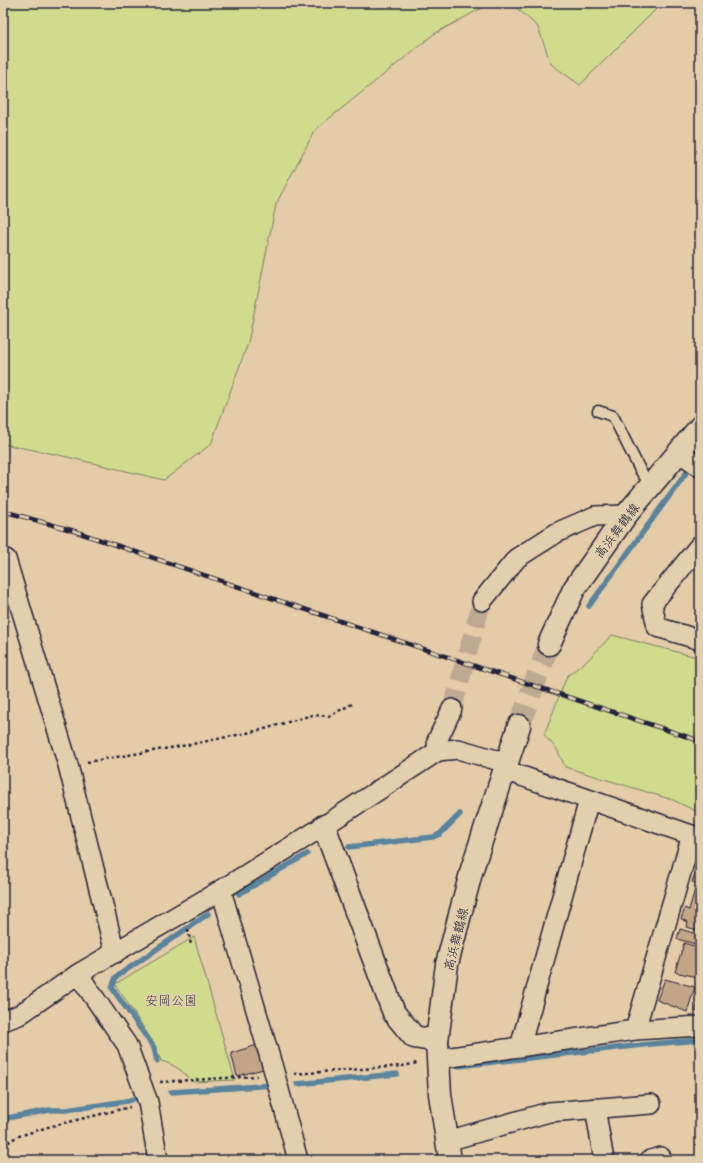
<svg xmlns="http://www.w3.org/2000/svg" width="703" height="1163" font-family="'Playpen Sans','Klee One',sans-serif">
<rect width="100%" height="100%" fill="#e5cca8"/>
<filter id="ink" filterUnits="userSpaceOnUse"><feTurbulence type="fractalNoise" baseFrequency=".025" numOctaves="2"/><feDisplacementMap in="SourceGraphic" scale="8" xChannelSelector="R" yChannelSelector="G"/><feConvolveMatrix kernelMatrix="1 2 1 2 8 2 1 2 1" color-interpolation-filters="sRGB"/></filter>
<g filter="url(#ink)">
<g fill="#d0db8e" stroke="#797e64">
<path d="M3,3h488l-57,31 -119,96 -39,74 -28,139 -37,101 -47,36 -105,-25 -56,-11z"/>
<path d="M511,3h151l-82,82 -29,-21 -13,-37z"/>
<path d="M612,635l88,23v155l-27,-13 -108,-33 -8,-18 -13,-14 23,-59 21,-16z"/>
<path d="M194,937l41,143 -42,2c-9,-10 -19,-18 -32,-21l-6,-16 -40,-61z"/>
</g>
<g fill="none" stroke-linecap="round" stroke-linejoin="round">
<g stroke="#5a849e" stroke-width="5.5">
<path d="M589,606l111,-152"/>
<path d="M349,847l84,-10 7,-3 20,-20"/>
<path d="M239,894l68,-40"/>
<path d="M157,1061l-3,-13 -42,-60 4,-11 92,-63"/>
<path d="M459,1066l192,-22 49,-4"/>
<path d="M297,1084l100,-10"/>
<path d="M171,1092l103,-7"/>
<path d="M3,1120l4,-2 43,-8h16l61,-9 16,-5"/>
</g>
</g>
<g fill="#c3a588" stroke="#22223b">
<path d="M700,858v26l-8,-2z"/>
<path d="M695,889l5,2v40l-13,-4 1,-5 -7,-3 4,-11 4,2z"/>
<path d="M680,929l20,6 -1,10 -22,-6z"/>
<path d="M684,943l16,5v19l-3,10 -22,-5z"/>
<path d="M665,979l30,8 -8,25 -30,-12z"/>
<path d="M700,997v15l-5,-1z"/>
<path d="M264,1043l7,24 -34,9 -6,-23z"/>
</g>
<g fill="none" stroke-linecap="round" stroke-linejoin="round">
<path stroke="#beaa92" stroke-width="19" stroke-dasharray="19 10" stroke-linecap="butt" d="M452,709l30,-108"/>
<path stroke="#beaa92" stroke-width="22" stroke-dasharray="22 11" stroke-linecap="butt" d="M519,726l30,-82"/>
<defs>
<path id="lane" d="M598,411l15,5 27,54 11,16"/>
<g id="street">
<path d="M679,452l21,15"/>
<path d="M700,545l-48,59 5,23 43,13"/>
<path d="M6,559l62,206 47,188"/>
<path d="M482,601l35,-43 41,-26 37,-16 31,-1"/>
<path d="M438,751l-1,-10 15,-32"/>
<path d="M504,770l196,68"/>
<path d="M221,890l54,185 23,85"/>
<path d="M78,974l49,71 21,57 10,58"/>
<path d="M3,1021l16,-6 59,-41 143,-84 103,-64 114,-75 20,-2 49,14"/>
<path d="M635,1030l57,-195"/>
<path d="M520,1047l69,-247"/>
<path d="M438,1059l197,-29 65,-4"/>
<path d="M595,1108l9,52"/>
<path d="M447,1141l102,-29 102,-8"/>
<path d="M650,1160l11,-3"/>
</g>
<g id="secondary">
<path d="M549,644l25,-55 52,-74 74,-88"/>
<path d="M324,826l70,187 20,24 23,4"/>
<path d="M450,1160l-10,-66 -3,-53 10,-77 25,-95 47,-143"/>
</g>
</defs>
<use href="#lane" stroke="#22223b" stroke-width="13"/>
<use href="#street" stroke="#22223b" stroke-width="22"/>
<use href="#secondary" stroke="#22223b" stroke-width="25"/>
<g stroke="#22223b" stroke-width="2.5" stroke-dasharray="3 3" stroke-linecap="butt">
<path d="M87,762l101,-17 73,-15 51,-15 17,1 23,-12"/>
<path d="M188,929l3,16"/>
<path d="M294,1074l108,-8 16,-3"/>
<path d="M160,1082l97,-6"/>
<path d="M3,1146l13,-9 32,-10 82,-20"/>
</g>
<use href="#lane" stroke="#e2cfad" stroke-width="10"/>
<use href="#street" stroke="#e2cfad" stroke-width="19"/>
<use href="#secondary" stroke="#e2cfad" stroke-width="22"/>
<defs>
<path id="rail" d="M3,511l68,19 218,74 411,137"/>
</defs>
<use href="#rail" stroke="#22223b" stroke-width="4.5"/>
<use href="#rail" stroke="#e2cfad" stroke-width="3" stroke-dasharray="9" stroke-linecap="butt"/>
</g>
</g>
<g text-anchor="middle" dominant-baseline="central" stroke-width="3" stroke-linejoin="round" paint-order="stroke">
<g font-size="13" fill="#22223b" stroke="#e2cfad">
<text transform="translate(616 530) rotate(-53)">高浜舞鶴線</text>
<text transform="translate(455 939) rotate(-76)">高浜舞鶴線</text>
</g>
<g font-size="13" fill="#3c3e47" stroke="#e2cfad">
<text x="171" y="999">安岡公園</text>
</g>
</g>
<rect width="703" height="1163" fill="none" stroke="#e2cfad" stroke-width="16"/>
<rect x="8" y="8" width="687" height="1147" fill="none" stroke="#22223b" stroke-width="1.5" filter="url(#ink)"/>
</svg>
